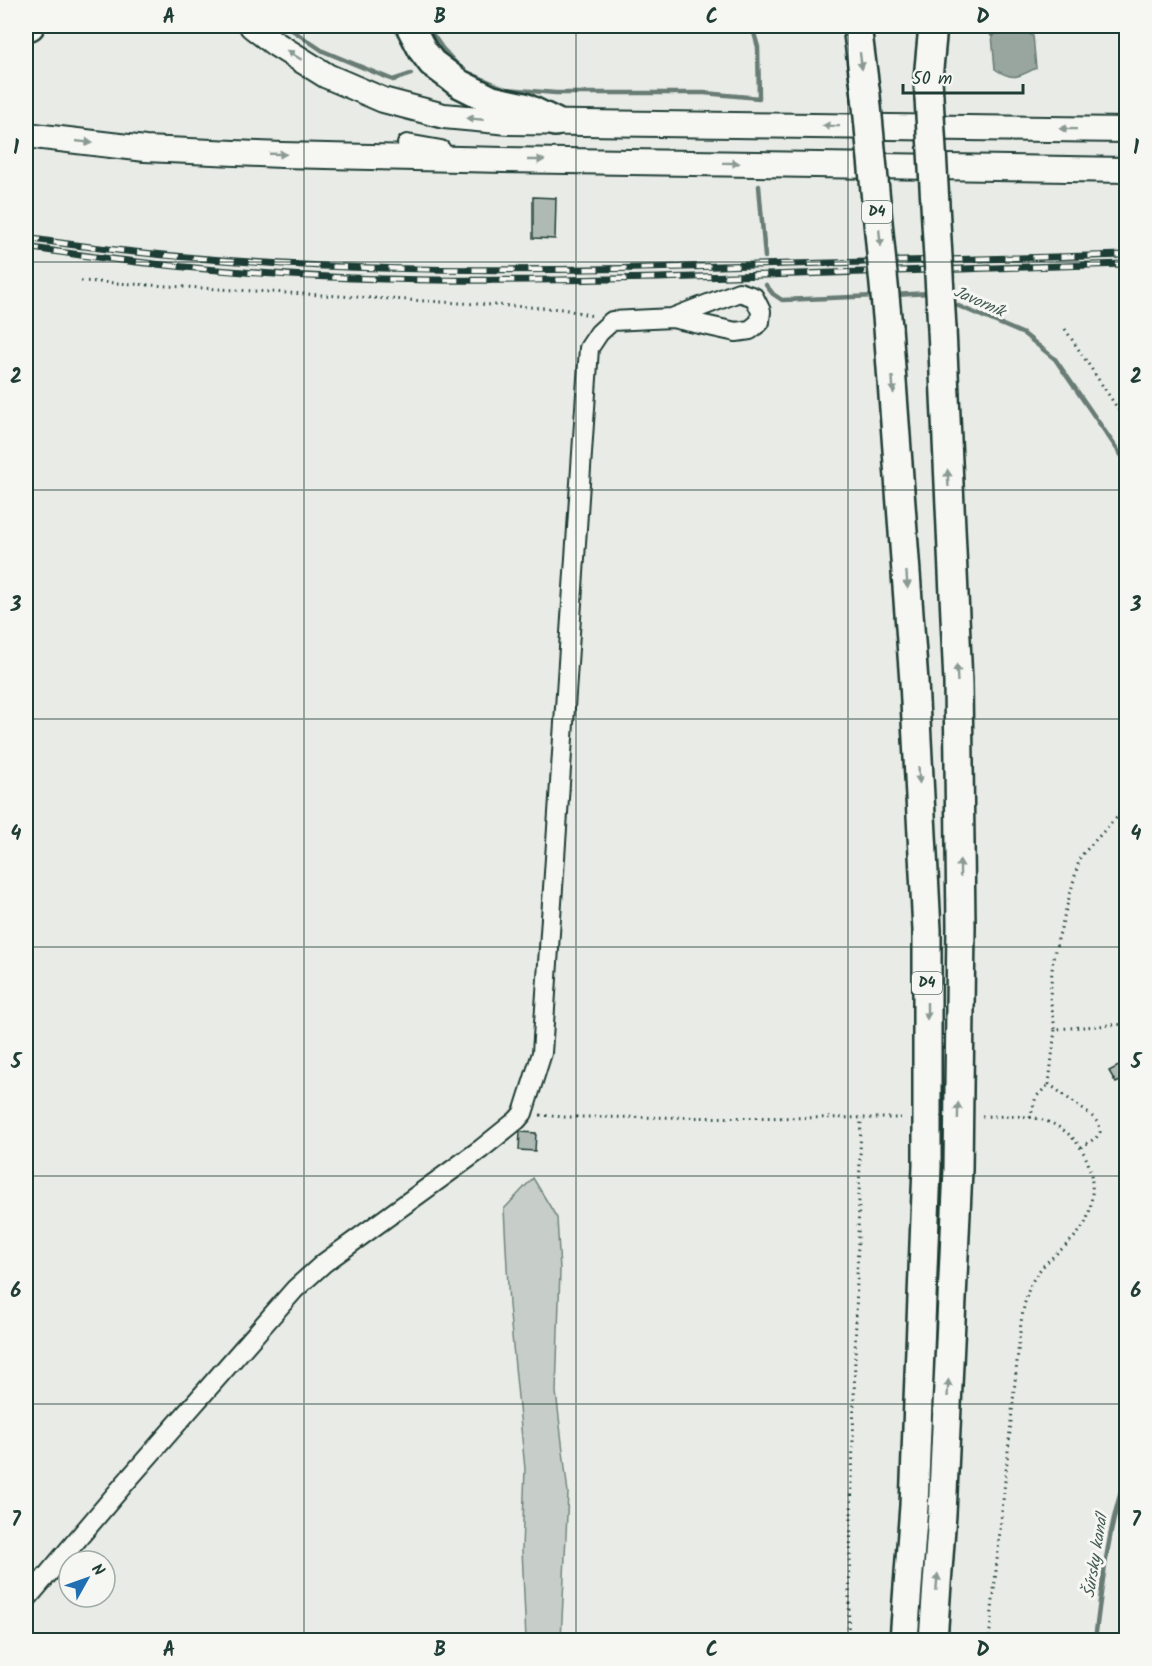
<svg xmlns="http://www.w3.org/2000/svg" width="1152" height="1666" font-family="Kalam,sans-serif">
<rect width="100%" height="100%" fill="#e9ebe7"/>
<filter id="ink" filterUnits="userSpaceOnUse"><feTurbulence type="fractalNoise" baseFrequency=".0167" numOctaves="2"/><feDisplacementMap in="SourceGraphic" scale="12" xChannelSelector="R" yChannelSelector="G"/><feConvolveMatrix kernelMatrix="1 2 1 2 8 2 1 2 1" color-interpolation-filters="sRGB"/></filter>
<g filter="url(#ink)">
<path fill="#c7cec9" stroke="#73867e" stroke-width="1.5" d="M533,1178l24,40 3,52 -4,122 12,101 -7,147h-35l-4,-91 3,-80 -16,-164 -5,-96z"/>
<path fill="#99a6a0" stroke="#687c75" stroke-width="1.5" d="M1019,28l14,8 3,32c-17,9 -24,13 -41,1l-3,-34z"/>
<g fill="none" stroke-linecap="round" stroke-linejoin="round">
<g stroke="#687c75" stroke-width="4.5">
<path d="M286,26l37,25 70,29 18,-6"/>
<path d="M427,26l15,22 20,22 44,19 50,4h148l55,5 -1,-51 -6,-21"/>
<path d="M990,26l2,9"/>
<path d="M759,186l6,71"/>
<path d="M766,285l7,9 9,6 94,-4"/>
<path d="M894,295l36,-2"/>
<path d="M949,302l75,32 31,25 71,103"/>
<path d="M1095,1640c7,-55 13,-112 31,-164"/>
</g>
</g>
<g fill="#b0bab5" stroke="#1f3d34" stroke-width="1.5">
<path d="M533,197l23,1 -1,41 -22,-1z"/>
<path d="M1126,1062v16l-10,5 -7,-12z"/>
<path d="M520,1132l16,1 -1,18 -16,-1z"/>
</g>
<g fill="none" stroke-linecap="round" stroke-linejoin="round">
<defs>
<g id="minor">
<path d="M407,144l34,6"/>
<path d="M26,1600l100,-118 169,-193 29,-26 157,-114 36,-29 6,-7 19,-60 47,-705 10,-15 13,-12 60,-3 64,14 14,-2 10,-8 1,-11 -7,-14 -15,-5 -67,26"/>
</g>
<g id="major">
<path d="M252,26l22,17 53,33 56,24 61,16 65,6 617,8"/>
<path d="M26,135l119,14 137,6 222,5 622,10"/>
</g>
<g id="highway">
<path d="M26,26h4"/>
<path d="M410,26l13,25 9,12 28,21 32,16 32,7 31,15"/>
<path d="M857,26l9,70"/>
<path d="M929,97l-1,-18 5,-53"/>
<path d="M888,327l26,355 13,248v236l-13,340 -10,134"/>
<path d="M933,1640l9,-126 16,-344 3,-244 -3,-243 -16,-354"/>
</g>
</defs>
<use href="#minor" stroke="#1f3d34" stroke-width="22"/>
<use href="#major" stroke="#1f3d34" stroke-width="28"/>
<use href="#highway" stroke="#1f3d34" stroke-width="32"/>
<g stroke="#1f3d34" stroke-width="3" stroke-dasharray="1.5 4.5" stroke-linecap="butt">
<path d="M81,281l482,28 30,7"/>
<path d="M1065,329l61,92"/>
<path d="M1055,1029l-5,-32 3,-39 27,-101 34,-37 12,-10"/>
<path d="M540,1115l24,2 337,1"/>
<path d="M982,1116c21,1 44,-2 64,5 35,13 51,46 45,82 -1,8 -4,18 -9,25 -7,10 -17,18 -26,26 -26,22 -29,36 -35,68l-32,318"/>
<path d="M1030,1118l6,-21 13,-13"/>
<path d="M1081,1147l15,-9 4,-6 -1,-8 -6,-7 -44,-33 6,-55 71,-5"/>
<path d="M848,1640l13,-522"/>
</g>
<use href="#minor" stroke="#f6f6f2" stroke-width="18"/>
<use href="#major" stroke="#f6f6f2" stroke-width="24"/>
<use href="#highway" stroke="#f6f6f2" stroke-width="27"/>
<defs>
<g id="rail">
<path d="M26,238c242,37 485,35 729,27 124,-3 248,-7 371,-10"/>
<path d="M26,247c107,17 216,27 325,31 138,5 277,1 415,-3 120,-4 240,-7 360,-11"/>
</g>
</defs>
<use href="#rail" stroke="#1f3d34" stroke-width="7"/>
<use href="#rail" stroke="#f6f6f2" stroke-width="4.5" stroke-dasharray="14" stroke-linecap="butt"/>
<defs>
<g id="highway-bridge">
<path d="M866,96l22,231"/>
<path d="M929,97l13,232"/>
</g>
</defs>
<use href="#highway-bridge" stroke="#1f3d34" stroke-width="32" stroke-linecap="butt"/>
<use href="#highway-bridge" stroke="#f6f6f2" stroke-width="27"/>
</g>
<defs><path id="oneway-solid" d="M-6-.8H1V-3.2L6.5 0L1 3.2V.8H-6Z" transform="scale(1.5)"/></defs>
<g fill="#8a9a93">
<use href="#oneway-solid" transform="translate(294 55) rotate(-148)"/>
<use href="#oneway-solid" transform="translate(861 61) rotate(83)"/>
<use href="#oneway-solid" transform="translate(475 119) rotate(-175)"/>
<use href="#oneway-solid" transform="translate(831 126) rotate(-179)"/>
<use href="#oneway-solid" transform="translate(1068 129) rotate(-179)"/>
<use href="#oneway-solid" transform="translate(84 142) rotate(6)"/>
<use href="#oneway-solid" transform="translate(278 154) rotate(2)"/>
<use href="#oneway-solid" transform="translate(536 160)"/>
<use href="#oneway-solid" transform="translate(731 163) rotate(1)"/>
<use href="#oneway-solid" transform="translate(880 238) rotate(84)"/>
<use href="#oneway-solid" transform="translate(893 385) rotate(86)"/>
<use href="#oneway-solid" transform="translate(948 478) rotate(-93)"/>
<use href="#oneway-solid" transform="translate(907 580) rotate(86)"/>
<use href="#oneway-solid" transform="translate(957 673) rotate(-93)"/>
<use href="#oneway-solid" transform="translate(919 775) rotate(87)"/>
<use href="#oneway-solid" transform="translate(960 868) rotate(-91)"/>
<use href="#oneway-solid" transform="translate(927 1011) rotate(90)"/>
<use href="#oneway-solid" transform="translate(958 1111) rotate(-89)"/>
<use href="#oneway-solid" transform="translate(948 1388) rotate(-87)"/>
<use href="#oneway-solid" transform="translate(937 1582) rotate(-85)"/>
</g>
</g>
<path fill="none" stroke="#1f3d34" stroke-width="1.5" stroke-opacity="0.55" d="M304,26v1614M576,26v1614M848,26v1614M26,262h1100M26,490h1100M26,719h1100M26,947h1100M26,1176h1100M26,1404h1100"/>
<g text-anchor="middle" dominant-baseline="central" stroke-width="6" stroke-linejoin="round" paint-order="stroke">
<g fill="#f6f6f2" stroke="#60746d" stroke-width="1.5">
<rect x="862" y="201" width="30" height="22" rx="4.5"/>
<rect x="912" y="972" width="30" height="22" rx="4.5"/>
</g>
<g font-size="14" font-weight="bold" fill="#1f3d34">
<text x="877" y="212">D4</text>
<text x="927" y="983">D4</text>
</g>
<g font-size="16" font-style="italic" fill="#445c54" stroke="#f6f6f2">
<text transform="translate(979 302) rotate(24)">Javorník</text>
<text transform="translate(1096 1556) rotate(-81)">Šúrsky kanál</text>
</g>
</g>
<rect width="1152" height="1666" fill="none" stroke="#f6f6f2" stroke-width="66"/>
<g transform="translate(87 1579) rotate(50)"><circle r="28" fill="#f6f6f2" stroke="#a0aca6" stroke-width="1.5"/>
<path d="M0-4.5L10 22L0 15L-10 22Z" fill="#1f6fb2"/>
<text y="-9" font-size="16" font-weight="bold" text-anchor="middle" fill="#1f3d34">N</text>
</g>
<path d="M903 84v9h120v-9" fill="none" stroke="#1f3d34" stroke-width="3"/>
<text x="912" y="84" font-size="18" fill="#1f3d34" stroke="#f6f6f2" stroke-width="4.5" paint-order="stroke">50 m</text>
<rect x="33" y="33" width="1086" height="1600" fill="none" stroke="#1f3d34" stroke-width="2"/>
<g font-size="20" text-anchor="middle" font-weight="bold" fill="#1f3d34">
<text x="169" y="23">A</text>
<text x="440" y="23">B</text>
<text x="712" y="23">C</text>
<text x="983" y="23">D</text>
<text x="16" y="154">1</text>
<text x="1136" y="154">1</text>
<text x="16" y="383">2</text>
<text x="1136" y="383">2</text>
<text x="16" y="611">3</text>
<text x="1136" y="611">3</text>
<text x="16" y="840">4</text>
<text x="1136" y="840">4</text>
<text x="16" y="1068">5</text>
<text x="1136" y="1068">5</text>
<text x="16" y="1297">6</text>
<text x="1136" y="1297">6</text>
<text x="16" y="1526">7</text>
<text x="1136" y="1526">7</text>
<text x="169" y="1656">A</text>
<text x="440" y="1656">B</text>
<text x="712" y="1656">C</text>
<text x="983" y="1656">D</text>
</g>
</svg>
